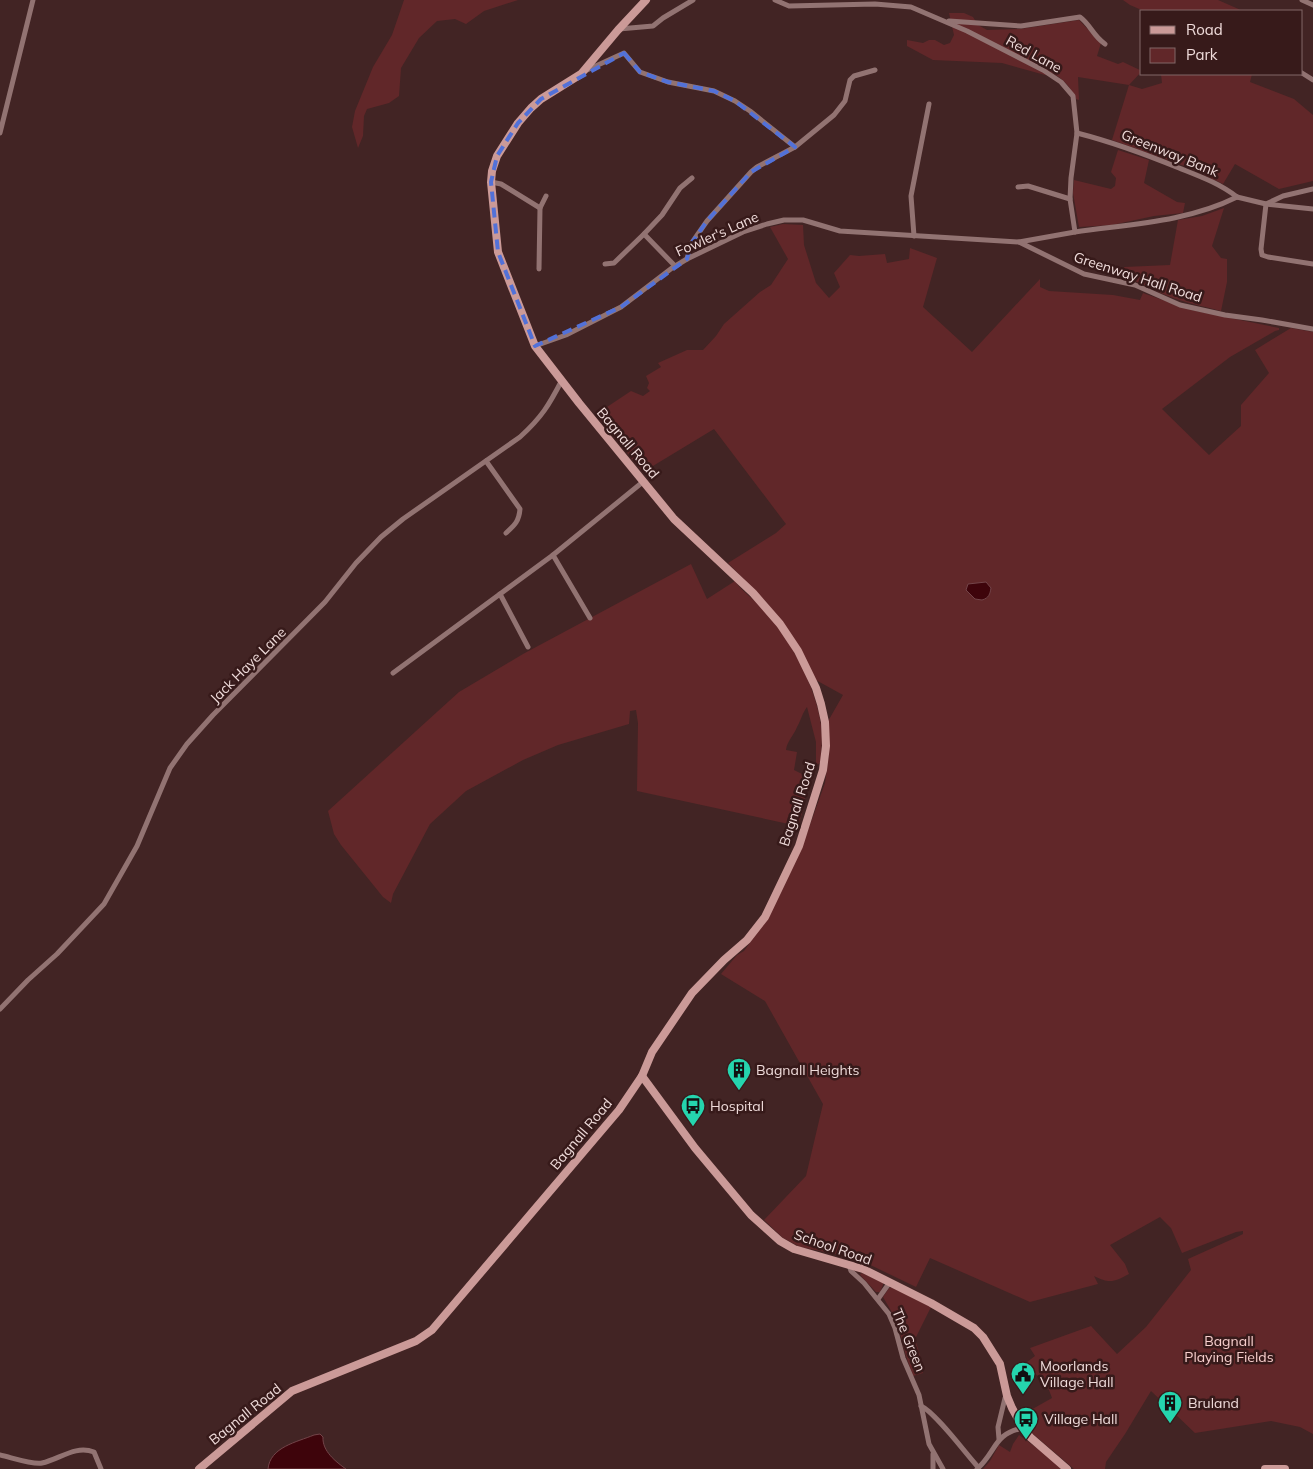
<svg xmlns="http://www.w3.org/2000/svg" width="1313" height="1469" font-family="Mulish,sans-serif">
<rect width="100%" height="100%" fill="#422424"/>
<g fill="#612729">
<path d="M404,0h114l-34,11 -18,13 -11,-5 -18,2 -18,17 -18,30 -2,28 -10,7 -22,6 -3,7 -1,20 -5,12 -6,-21 3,-16 18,-44 19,-32z"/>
<path d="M1123,0h95l25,11h-99l-14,-6z"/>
<path d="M949,13h15l9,4 5,8 9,5 33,-1 59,-9 22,23 -4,13 21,8 5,-2 19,9 -13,14 13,4 20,-6 -1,-9h91l-2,8 44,17 19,16v66l-34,8 -44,-25 -12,20 -33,-16 -78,-28 17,-55 -51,-8 1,23 -3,-1c-6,-13 -13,-21 -26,-27l-5,3 -43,-12 -69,-3 -26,-14v-6l16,3 6,-3h6l9,5 6,-2 4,-8z"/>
<path d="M1118,150l31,10 -5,23 33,19 8,1 -2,10 -29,3 -42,9 -33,2 -6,-34 1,-13 37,9 4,-3 1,-8 -5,-6z"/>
<path d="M1224,208l-12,38 9,12 6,1v23l-6,29c-18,-5 -36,-8 -53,-15 -15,-6 -27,-14 -43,-18l-1,-11 46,-2 8,-45 24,-4z"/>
<path d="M783,224l20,1 1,20 12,38 13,15 11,-11 -6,-14 16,-18 9,1 26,-2 2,9 22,-4 1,-11 27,10 -14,49 49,45 68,-73v8l9,4 64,4 27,5 3,-7 48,17 88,18v2l-4,1 -45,26 -68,52 47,46 32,-29v-21l28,-32 -14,-23 36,-22 22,4v1102l-13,-7 -29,-6 -76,12 -44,-42 -26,43 -19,28 -1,7h-31l-41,-35 -13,-18 32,-18c-6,-19 -14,-22 -29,-33l12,-9 -5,-8 61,-22 26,28 29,-27 45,-57 -3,-11 49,-22 6,-3v-3l-7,1 -54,21 -11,-25 -11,-11 -50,28 15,19 4,10c-15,8 -19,10 -35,2l4,8 -68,18 -100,-44 -14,29 -60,-29 -56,-11 -17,-9 -19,-18 42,-44 17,-72 -58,-103 -44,-27 16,-19 7,-4 22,-31 18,-34 23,-53 18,-50 4,-30 -2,-30 16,-28 -29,-16 -47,-76 -39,-40 48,-30 10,-9 -72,-95 -71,43 -44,-53 -1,-3 3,-5 30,-20 12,5 7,-5 -3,-3 2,-5 -3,-7 15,-9 -3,-4 29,-13h16l13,-14 8,-12 36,-32 11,-7 17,-26 -18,-32z"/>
<path d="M691,564l16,35 28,-18c8,12 23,21 32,32 26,31 53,81 55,122 0,9 -1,18 -1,27l-5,4v-24l-9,-35c-5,7 -6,13 -10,20 -3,8 -10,14 -11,23l11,2 -3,18 14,7 -5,33 -5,16 -161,-35 1,-68 -2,-13 -6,1 -1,13 -71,21 -35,15 -57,31 -36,33 -37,70 -2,9 -8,-6 -42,-52 -7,-11 -6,-23 131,-119 64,-38z"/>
<path d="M862,1273l21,10v2l-3,7h-4l-15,-16 -1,-2z"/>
<path d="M893,1287l38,20 -16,32 7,23 1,11 -10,3 -7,-20 -9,-35 -14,-24 6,-9z"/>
<path d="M1019,1435l29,21 13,13h-78l7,-8 9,-16 11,7 3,-8z"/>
</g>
<g fill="#3e040b" stroke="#734449">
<path d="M986,582l5,6c-1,6 -2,10 -9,12l-7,-1 -9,-9 2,-6z"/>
<path d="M320,1434l3,3c-1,14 13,25 23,32h-78c2,-22 29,-27 46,-34z"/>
</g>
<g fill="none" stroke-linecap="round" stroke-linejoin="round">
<g stroke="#927372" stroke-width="5">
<path d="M1302,0l11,5"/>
<path d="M949,21l72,5 59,-9c10,7 13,19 25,27"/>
<path d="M619,29l34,-3 10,-8 30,-18"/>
<path d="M587,70l37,-17 16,19 28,10 46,9 21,10 15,10 45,36"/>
<path d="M1302,73l11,7"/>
<path d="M0,133l33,-133"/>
<path d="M1077,133c35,9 68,21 102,35 20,8 40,15 58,29"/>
<path d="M491,182l10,2 39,24"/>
<path d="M1018,187l10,-1 42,13"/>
<path d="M1313,189l-30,7 -17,8 -5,45 1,6 6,2 45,7"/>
<path d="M1237,197l29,7 47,5"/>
<path d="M1075,232c55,-8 112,-10 162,-35"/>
<path d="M644,234l31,32"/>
<path d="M914,236l-3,-40 18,-92"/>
<path d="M1019,242l65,32 51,11 45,20 45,10 37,5 51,9"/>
<path d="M687,259l4,-15 16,-23 44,-49 6,-5 38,-20 39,-32 11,-14 5,-21 4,-4 21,-6"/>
<path d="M605,264l9,-1 30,-29 18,-19 18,-27 12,-10"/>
<path d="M539,269l1,-61 6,-12"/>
<path d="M535,346l31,-11 55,-28 51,-39 15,-9 56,-27 24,-8 17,-4h19l37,11 179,11 56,-10 -5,-33 1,-21 6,-45 -4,-37 -12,-14 -18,-12 -76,-39 -56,-24 -36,-3 -86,2 -14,-6"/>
<path d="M486,461l34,48c-1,12 -5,16 -14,24"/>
<path d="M553,555l37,63"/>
<path d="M500,594l28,53"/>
<path d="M393,673l160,-118 91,-74"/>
<path d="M0,1009l28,-29 29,-26 47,-50 33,-58 33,-78 17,-24 26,-29 112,-113 31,-39 25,-26 22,-18 117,-82c22,-20 29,-32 42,-57"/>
<path d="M849,1265l2,6 13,12 25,31 6,14 8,30 16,37 10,49 14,25"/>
<path d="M878,1299l12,-17"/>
<path d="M921,1406c14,6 45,48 57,61"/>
<path d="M999,1439l-1,-12 7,-29 2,-2"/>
<path d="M0,1455c10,2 33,10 42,8 18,-4 33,-18 52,-11l7,17"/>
<path d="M933,1469v-15"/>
<path d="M977,1469c20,-18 16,-35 46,-41"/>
</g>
<g stroke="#cb9a98" stroke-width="8">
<path d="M642,1076l53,72 56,67 29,26 14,8 69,20 68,34 43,25 9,9 17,27 7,32 5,12 11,20 7,9 37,32"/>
<path d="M199,1469l93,-78 124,-50 16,-11 187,-220 23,-34 10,-24 40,-59 32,-33 23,-20 18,-23 34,-71 24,-76 3,-24 -1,-24 -4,-18 -5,-16 -18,-37 -18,-27 -27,-31 -79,-74 -95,-116 -44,-57 -37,-94 -7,-70 1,-11 5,-15 21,-33 13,-15 10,-9 40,-25 37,-44 28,-30"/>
<path d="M1265,1469h20"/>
</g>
</g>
<path fill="none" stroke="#5271d8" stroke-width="4" stroke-dasharray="10 6" stroke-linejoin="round" d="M624,53l16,19 28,10 46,9 21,10 60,46 -44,25 -44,49 -16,23 -4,15 -66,48 -86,39 -37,-94 -7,-70 6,-26 21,-33 23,-24z"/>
<defs>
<symbol id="building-pin" viewBox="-11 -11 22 30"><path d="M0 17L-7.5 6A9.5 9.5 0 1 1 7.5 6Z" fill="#25d5ae" stroke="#371a1a"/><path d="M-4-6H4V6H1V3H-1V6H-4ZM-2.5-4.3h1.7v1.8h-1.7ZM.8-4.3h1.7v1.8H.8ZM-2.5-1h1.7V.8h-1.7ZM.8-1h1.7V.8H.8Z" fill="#111"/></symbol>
<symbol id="bus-pin" viewBox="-11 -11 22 30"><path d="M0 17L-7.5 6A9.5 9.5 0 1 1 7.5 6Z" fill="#25d5ae" stroke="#371a1a"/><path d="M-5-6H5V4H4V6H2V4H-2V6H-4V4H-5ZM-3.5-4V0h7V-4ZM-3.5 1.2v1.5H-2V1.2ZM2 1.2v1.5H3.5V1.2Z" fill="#111"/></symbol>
<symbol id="civic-pin" viewBox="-11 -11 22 30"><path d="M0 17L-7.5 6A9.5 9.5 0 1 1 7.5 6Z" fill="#25d5ae" stroke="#371a1a"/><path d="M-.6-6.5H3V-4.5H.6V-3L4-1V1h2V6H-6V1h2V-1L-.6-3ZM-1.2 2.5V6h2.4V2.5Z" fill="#111"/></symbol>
</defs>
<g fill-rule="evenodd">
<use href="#building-pin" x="725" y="1056" width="28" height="38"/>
<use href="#bus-pin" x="679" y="1092" width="28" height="38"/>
<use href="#civic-pin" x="1009" y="1360" width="28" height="38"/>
<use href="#building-pin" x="1156" y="1389" width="28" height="38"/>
<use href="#bus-pin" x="1012" y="1405" width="28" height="38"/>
</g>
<g text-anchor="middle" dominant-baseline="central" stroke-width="5" stroke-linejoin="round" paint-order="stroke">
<g font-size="14" fill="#efdbda" stroke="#371a1a">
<text transform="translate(1034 54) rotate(29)">Red Lane</text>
<text transform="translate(1170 153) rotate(22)">Greenway Bank</text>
<text transform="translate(717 234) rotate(-24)">Fowler's Lane</text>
<text transform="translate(1138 277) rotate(18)">Greenway Hall Road</text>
<text transform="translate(628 443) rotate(50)">Bagnall Road</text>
<text transform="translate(248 665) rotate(-45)">Jack Haye Lane</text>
<text transform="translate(797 804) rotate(-72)">Bagnall Road</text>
<text transform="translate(581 1134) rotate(-50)">Bagnall Road</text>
<text transform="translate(833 1247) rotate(19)">School Road</text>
<text transform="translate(909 1340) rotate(68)">The Green</text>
<text transform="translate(245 1414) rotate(-39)">Bagnall Road</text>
</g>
<g font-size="14" fill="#efdbda" stroke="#371a1a" text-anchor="start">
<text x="756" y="1070">Bagnall Heights</text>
<text x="710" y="1106">Hospital</text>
<text x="1040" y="1366">Moorlands<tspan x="1040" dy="16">Village Hall</tspan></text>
<text x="1188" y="1403">Bruland</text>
<text x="1044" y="1419">Village Hall</text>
</g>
<g font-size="14" fill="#f7cecc" stroke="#371a1a">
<text x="1229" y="1341">Bagnall<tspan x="1229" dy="16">Playing Fields</tspan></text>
</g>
</g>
<rect x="1140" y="10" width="162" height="65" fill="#371a1a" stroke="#816767"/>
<rect x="1150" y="26" width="25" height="8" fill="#cb9a98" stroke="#816767"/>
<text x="1186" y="35" font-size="15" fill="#efdbda">Road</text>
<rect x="1150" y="48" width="25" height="15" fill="#612729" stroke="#816767"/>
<text x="1186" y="60" font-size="15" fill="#efdbda">Park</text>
</svg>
